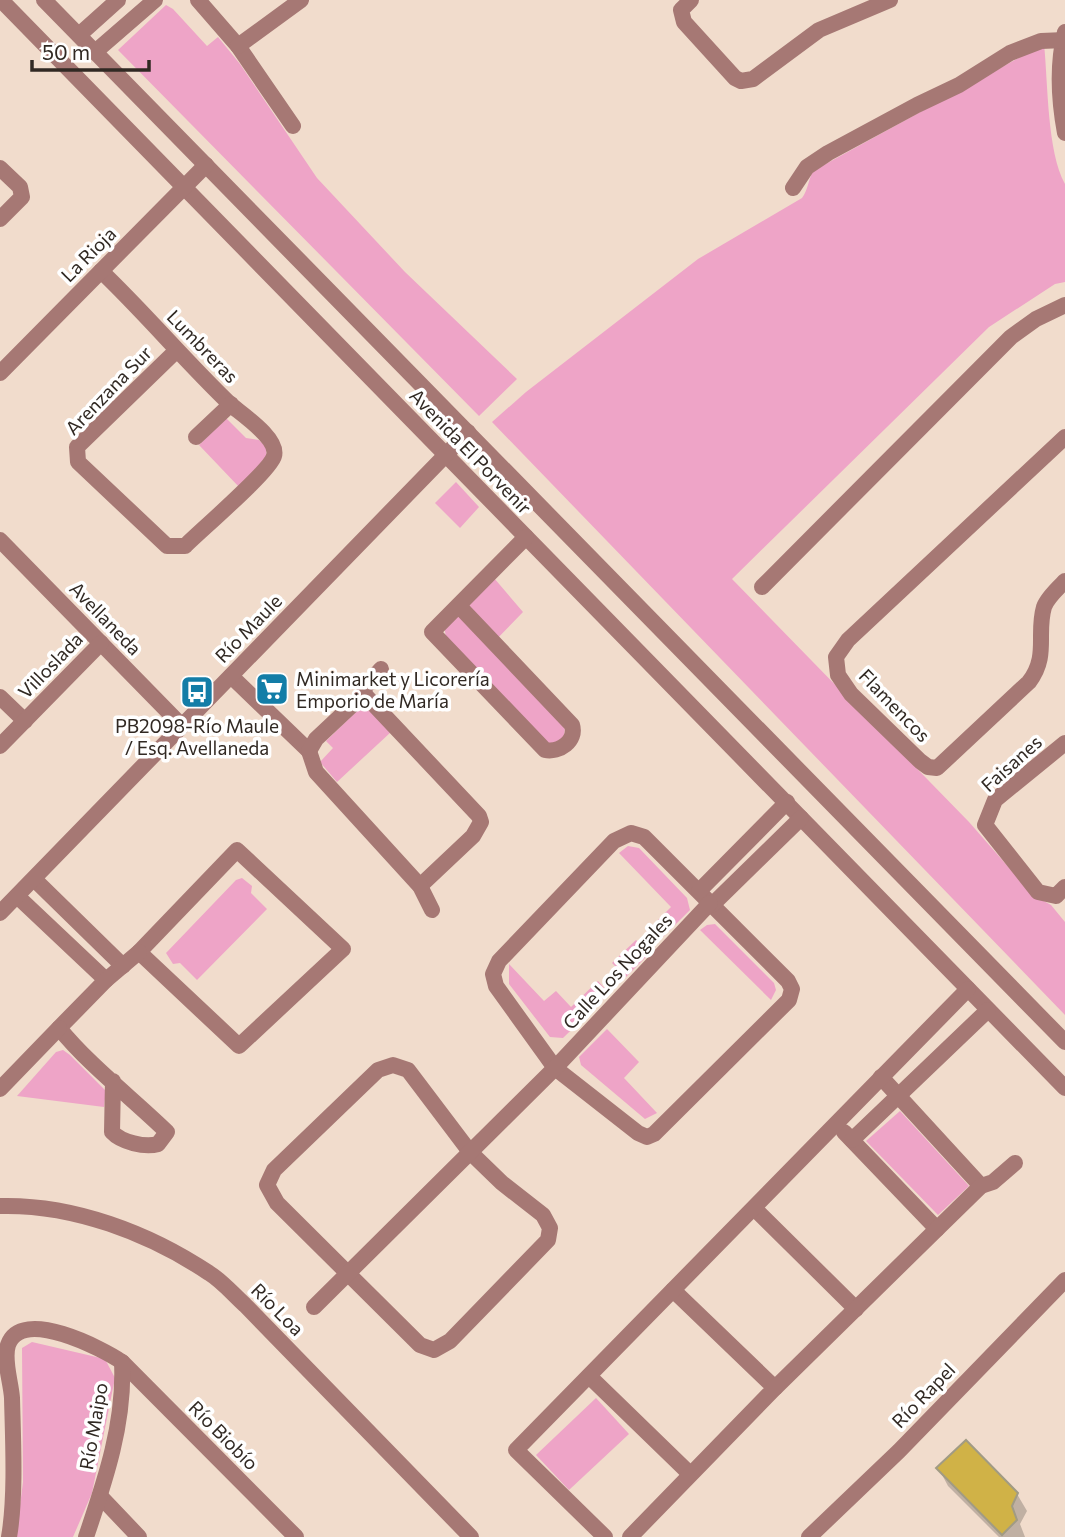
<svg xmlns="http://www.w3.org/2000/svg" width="1065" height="1537" font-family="Commissioner,sans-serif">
<rect width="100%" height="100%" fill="#f1dccc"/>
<g fill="#eea4c7">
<path d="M166,5l7,4 34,37 11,-9 22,27 77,114 88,94 112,107 -38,37 -361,-366z"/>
<path d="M1044,44c4,38 3,108 21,140v98l-10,2 -66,43 -257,252 237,243 64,73 18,10 14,17v93l-573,-593 34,-30 172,-133 104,-61c6,-8 6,-17 11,-27z"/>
<path d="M226,418l20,20 13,2 7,7 1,14 -28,26 -40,-42z"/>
<path d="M456,482l23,25 -19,21 -25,-25z"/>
<path d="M494,578l29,34 -34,35 76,80 -1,10 -8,7 -14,-1 -95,-99 -3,-19z"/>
<path d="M359,709h11l21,23 -54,50 -17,-20 13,-14 -7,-7z"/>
<path d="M628,846l11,2 48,50 3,12 -34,34 -10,-12 25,-25 -52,-54z"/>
<path d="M242,878l10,8 -1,7 16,16 -70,71 -17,-17 -7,1 -7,-11 70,-73z"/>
<path d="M715,924l59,59 2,7 -5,10 -71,-70 7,-5z"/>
<path d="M636,940l14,13 -24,24 -14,-14z"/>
<path d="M509,964l35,37 12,-10 15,16 27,-26 11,12 -46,45 -13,-1 -41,-53z"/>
<path d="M607,1029l32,33 -15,16 33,35 -12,6 -64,-54 -2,-8z"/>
<path d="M63,1050l7,5 36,36 -2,16 -87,-11 39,-44z"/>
<path d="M900,1111l69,75 -31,29 -72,-74z"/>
<path d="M32,1342l73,17 10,19 -23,115 -19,44h-57l7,-55 -1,-134z"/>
<path d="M596,1398l33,36 -60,56 -33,-35z"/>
</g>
<path fill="#0003" d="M939,1469l78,25 10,17 -7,13 5,13h-26l-51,-51z"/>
<path fill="#d0b247" stroke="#a19b84" stroke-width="2" d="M966,1440l52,53 -6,13 5,14 -15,15 -66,-67z"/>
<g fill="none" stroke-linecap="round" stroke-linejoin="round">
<g stroke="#a67874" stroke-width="16">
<path d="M1,0l1064,1088"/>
<path d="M44,0l1021,1042"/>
<path d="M198,0l40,46 55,80"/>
<path d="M691,0l-10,10 3,12 51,56 6,3 12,-2 66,-49 71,-30"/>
<path d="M1065,32c-8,33 -6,69 0,101"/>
<path d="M79,35l39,-35"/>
<path d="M238,46l63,-46"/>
<path d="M95,52l60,-52"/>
<path d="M0,168l20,19 2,10 -22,22"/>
<path d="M793,188l14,-21 21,-14 89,-48 42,-20 51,-32 31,-12 24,-1"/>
<path d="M101,271c45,43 85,91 130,134 12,10 48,34 43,51 -3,14 -74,75 -89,90h-18l-89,-84 -1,-15 100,-97"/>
<path d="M0,373l206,-208"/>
<path d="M196,437l35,-33"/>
<path d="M1065,437l-217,203 -12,17 2,18 13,19 69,67 8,6 9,1 92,-86c20,-26 7,-48 15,-75 3,-9 14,-19 21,-26"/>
<path d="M0,540l182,186"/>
<path d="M762,587l249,-250 25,-18 29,-14"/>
<path d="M459,606l113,119c5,16 -13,28 -27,25l-113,-118 94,-95"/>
<path d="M231,676l78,75"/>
<path d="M364,694l115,122 2,6 -8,14 -53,50"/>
<path d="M0,697l25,24"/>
<path d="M1065,743l-70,57 -10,25 53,67 18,4 9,-9"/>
<path d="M0,746l101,-103"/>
<path d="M309,751l7,21 104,114 12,24"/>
<path d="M309,751l7,-12 48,-45 1,-7 16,-18"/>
<path d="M631,833l13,4 144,144 4,8 -3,11 -135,134 -7,3 -9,-4 -83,-65 -59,-82 -3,-12 6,-13 115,-120z"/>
<path d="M237,850l106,99 -104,97 -100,-94z"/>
<path d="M34,879l89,87"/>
<path d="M699,891l88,-89"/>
<path d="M17,896l89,84"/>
<path d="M712,905l89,-87"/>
<path d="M0,913l468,-481"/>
<path d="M393,1065l15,5 62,82 32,31 41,32 7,13 -2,12 -98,101 -16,9 -14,-5 -143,-142 -10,-18 7,-15 104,-100z"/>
<path d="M881,1077l100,109"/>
<path d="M113,1081l-1,51c9,10 33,16 46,12l9,-12c-35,-34 -78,-67 -108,-104l47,-48 33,-28"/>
<path d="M0,1089l59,-61"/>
<path d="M844,1132l93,97"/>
<path d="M852,1140l136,-130"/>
<path d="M0,1206c73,-2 149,27 209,67 13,8 24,21 36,32l226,232"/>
<path d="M754,1208l102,101"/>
<path d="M673,1290l102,98"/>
<path d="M314,1307l241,-239 155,-165"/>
<path d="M589,1376l101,98"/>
<path d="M100,1496l39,41"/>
<path d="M9,1537c7,-40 4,-98 3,-139 -1,-16 -9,-38 -4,-53 13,-39 95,4 114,17l174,175"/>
<path d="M86,1537c19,-56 39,-114 36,-175"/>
<path d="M605,1537l-89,-87 452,-461"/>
<path d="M630,1537l145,-149 162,-159 44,-43 12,-4 22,-19"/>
<path d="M809,1537l90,-86 166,-171"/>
</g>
</g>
<defs>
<symbol id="supermarket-square" viewBox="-11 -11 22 22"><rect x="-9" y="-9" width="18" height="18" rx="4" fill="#137da7" stroke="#fff"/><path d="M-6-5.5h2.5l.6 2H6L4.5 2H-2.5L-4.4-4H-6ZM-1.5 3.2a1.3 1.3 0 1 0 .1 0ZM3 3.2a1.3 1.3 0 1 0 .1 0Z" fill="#fff"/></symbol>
<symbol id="bus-square" viewBox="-11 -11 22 22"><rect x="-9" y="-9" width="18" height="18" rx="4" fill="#137da7" stroke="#fff"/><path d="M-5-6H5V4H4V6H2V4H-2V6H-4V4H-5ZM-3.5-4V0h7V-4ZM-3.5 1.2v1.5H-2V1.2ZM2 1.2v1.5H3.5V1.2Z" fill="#fff"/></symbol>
</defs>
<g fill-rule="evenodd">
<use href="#supermarket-square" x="253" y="670" width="38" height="38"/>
<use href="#bus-square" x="178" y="673" width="38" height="38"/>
</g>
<g text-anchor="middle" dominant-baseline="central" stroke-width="7" stroke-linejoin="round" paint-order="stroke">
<g font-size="19" fill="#312923" stroke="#fff">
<text transform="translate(88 254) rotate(-45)">La Rioja</text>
<text transform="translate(203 346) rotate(46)">Lumbreras</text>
<text transform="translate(108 390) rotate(-46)">Arenzana Sur</text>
<text transform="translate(471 451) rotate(46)">Avenida El Porvenir</text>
<text transform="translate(106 618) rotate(46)">Avellaneda</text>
<text transform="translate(248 628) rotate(-46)">Río Maule</text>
<text transform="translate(50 665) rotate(-46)">Villoslada</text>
<text transform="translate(895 705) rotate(46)">Flamencos</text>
<text transform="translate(1011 763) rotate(-42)">Faisanes</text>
<text transform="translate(617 971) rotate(-47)">Calle Los Nogales</text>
<text transform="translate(278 1309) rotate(45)">Río Loa</text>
<text transform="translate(923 1395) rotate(-46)">Río Rapel</text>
<text transform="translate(93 1426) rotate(-80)">Río Maipo</text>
<text transform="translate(224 1435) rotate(45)">Río Biobío</text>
</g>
<g font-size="19" fill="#312923" stroke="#fff" text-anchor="start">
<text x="296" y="678">Minimarket y Licorería<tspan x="296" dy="22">Emporio de María</tspan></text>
<text x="197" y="725" text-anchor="middle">PB2098-Río Maule<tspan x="197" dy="22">/ Esq. Avellaneda</tspan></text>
</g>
</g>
<path d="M32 60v10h117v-10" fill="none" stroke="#312923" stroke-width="3.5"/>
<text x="42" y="60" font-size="21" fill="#312923" stroke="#ffffff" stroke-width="5" paint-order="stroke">50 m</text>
</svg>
